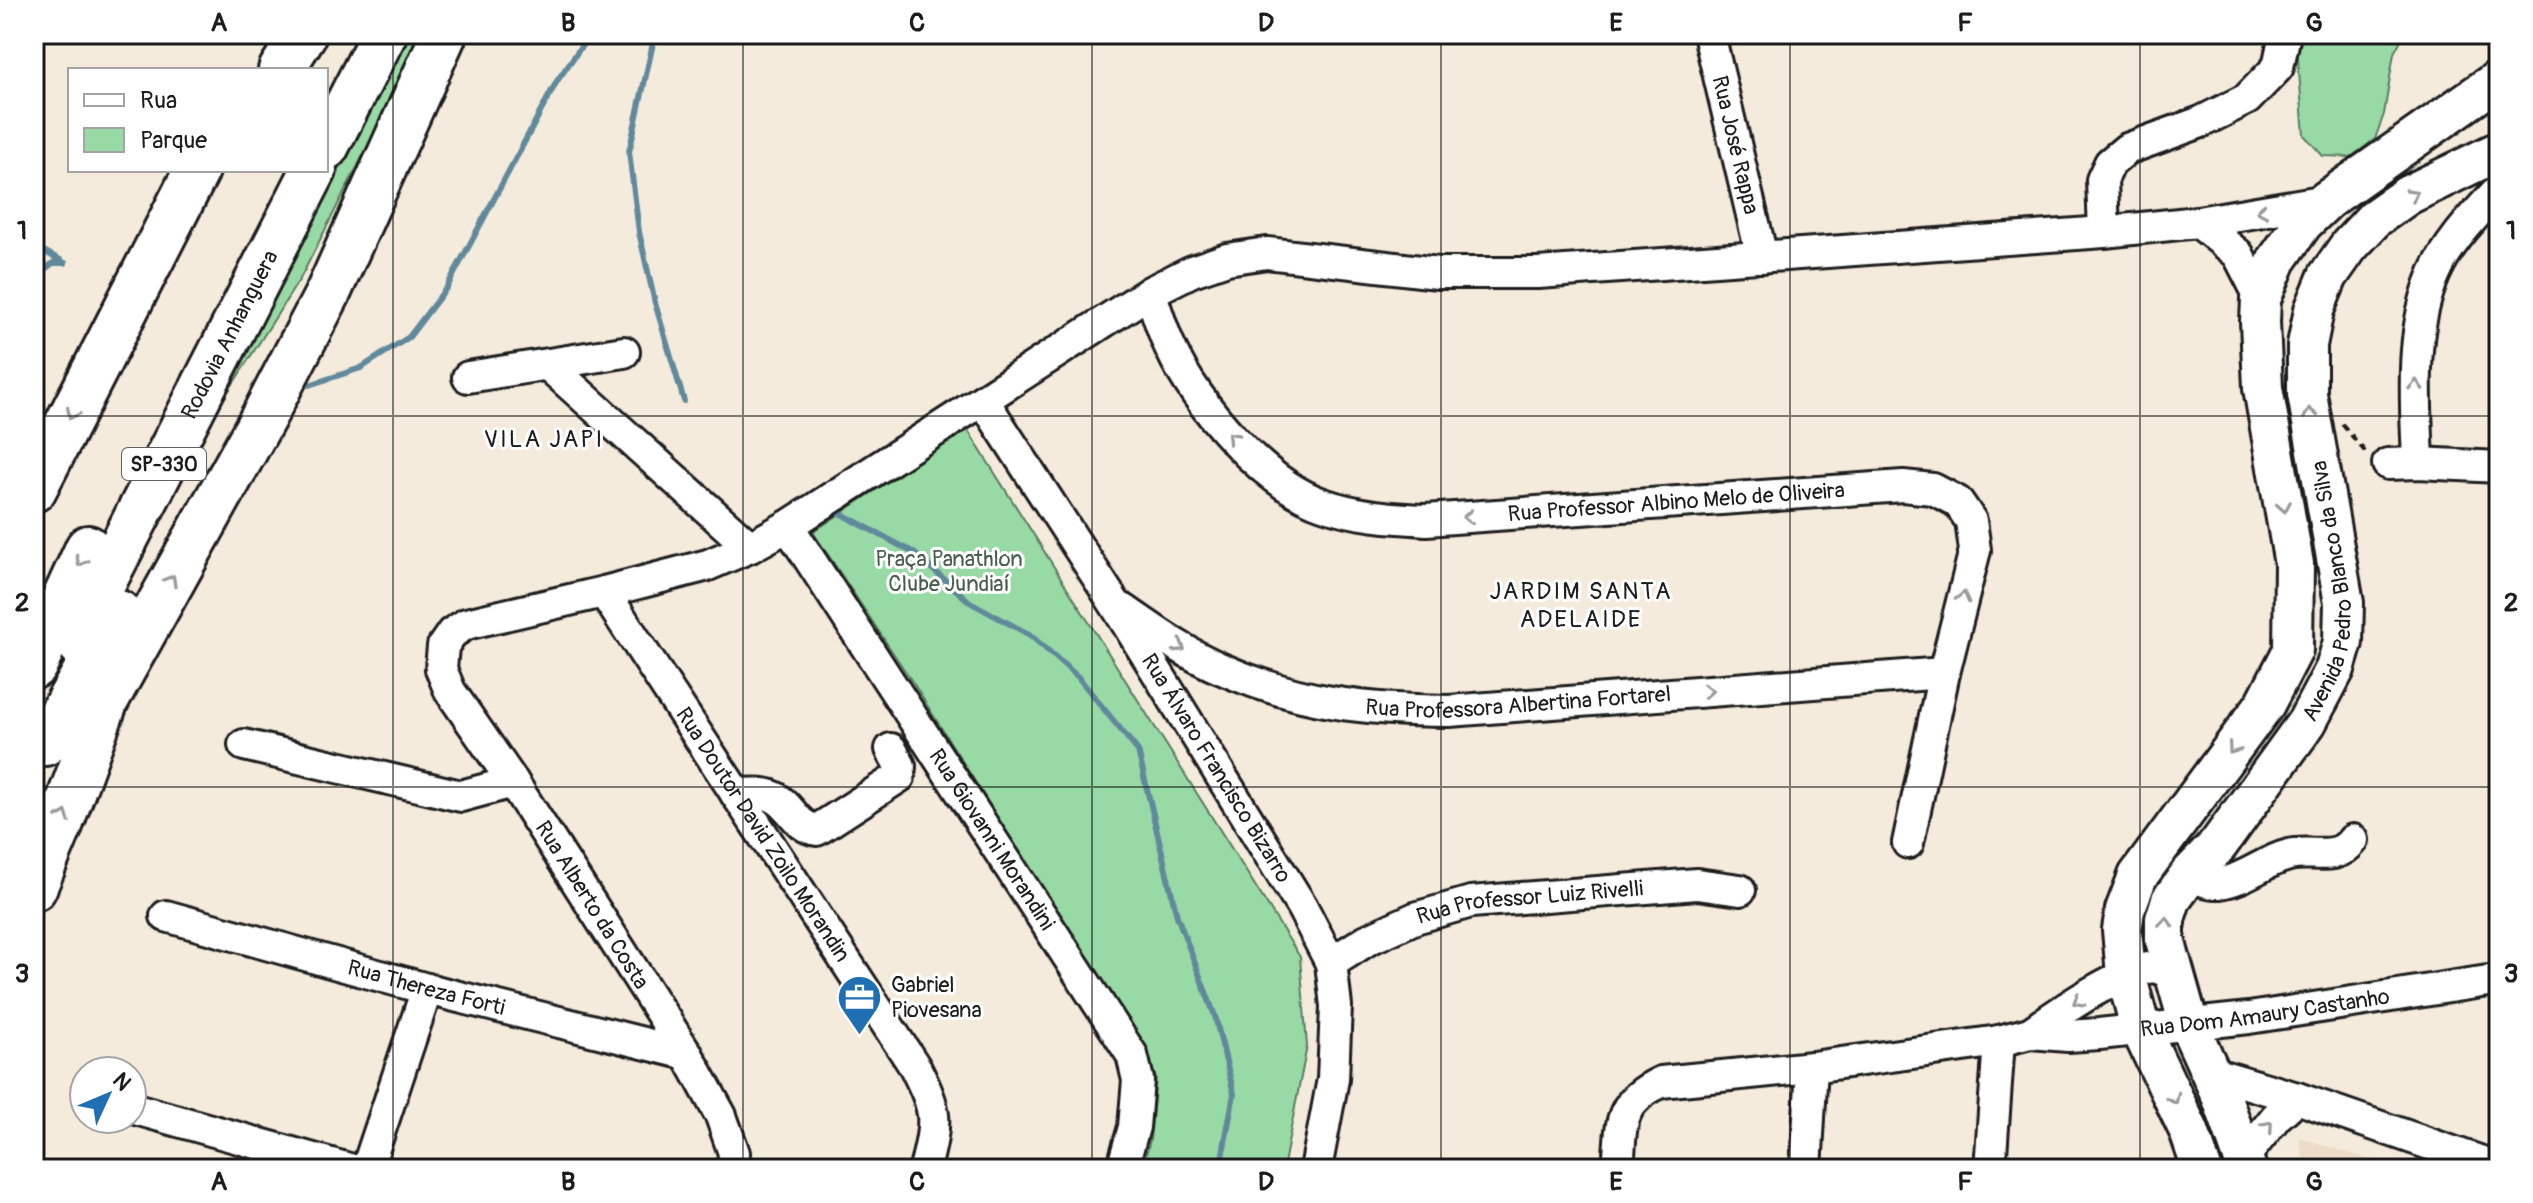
<svg xmlns="http://www.w3.org/2000/svg" width="2533" height="1203" font-family="Pangolin,sans-serif">
<rect width="100%" height="100%" fill="#f4ebdd"/>
<filter id="ink" filterUnits="userSpaceOnUse"><feTurbulence type="fractalNoise" baseFrequency=".0125" numOctaves="2"/><feDisplacementMap in="SourceGraphic" scale="16" xChannelSelector="R" yChannelSelector="G"/><feConvolveMatrix kernelMatrix="1 2 1 2 8 2 1 2 1" color-interpolation-filters="sRGB"/></filter>
<g filter="url(#ink)">
<path fill="#edddc6" d="M2299,1137l100,32h-94z"/>
<g fill="#98daa5" stroke="#5a7b60" stroke-width="2">
<path d="M405,34h20l-124,243 -89,140 56,-114z"/>
<path d="M2296,34h108l-10,19 -10,61 -9,25 -24,18 -28,-1 -19,-21z"/>
<path d="M967,429l333,528 7,89 -24,123h-141l8,-29 6,-63 -21,-40 -220,-351 -102,-154z"/>
</g>
<g fill="none" stroke-linecap="round" stroke-linejoin="round">
<g stroke="#61899c" stroke-width="6">
<path d="M655,34l-26,118 10,80 16,71 29,98"/>
<path d="M34,246l28,15"/>
<path d="M34,278l19,-15h12"/>
<path d="M309,385l52,-17 48,-31 38,-50 110,-206 33,-47"/>
<path d="M838,512l76,41 56,49 60,33 48,42 60,74 39,165 38,100 19,78 -14,75"/>
</g>
<defs>
<g id="minor">
<path id="s1" d="M1709,34l53,223"/>
<path d="M2198,222l40,32 23,45"/>
<path d="M2104,232l-2,-52 8,-17 17,-14 74,-27 46,-23 31,-32 7,-33"/>
<path id="s2" d="M1150,292c7,19 12,39 21,57 25,56 93,135 152,155 34,12 67,14 103,16l477,-34 30,3 25,13 13,19 4,29 -31,123 -36,170"/>
<path d="M548,365l202,182"/>
<path d="M468,377l156,-25"/>
<path id="s3" d="M983,400l132,204 187,303 29,56 5,43 -3,73 -17,90"/>
<path d="M2418,463c-2,-62 -9,-131 17,-190 14,-32 41,-58 64,-84"/>
<path d="M2388,464l30,-1 81,4"/>
<path id="s4" d="M788,526l344,529 6,25 -4,47 -12,42"/>
<path id="s5" d="M604,592l311,475c23,46 22,52 10,102"/>
<path id="s6" d="M1123,609c32,22 63,45 99,60 77,34 144,41 227,42l495,-38"/>
<path d="M244,745l217,51 52,-14"/>
<path d="M736,794c12,0 29,-3 40,4 17,10 20,29 41,32l82,-53 1,-11 -9,-17"/>
<path d="M2189,875c10,4 20,9 30,8 26,-3 45,-22 70,-28 23,-6 47,8 64,-15"/>
<path id="s7" d="M166,916l261,73 260,65"/>
<path id="s8" d="M1331,963l36,-23 48,-22 56,-16 226,-18 43,6"/>
<path d="M2030,1033c30,-21 90,-64 126,-66l18,8"/>
<path d="M2209,1072l88,26 202,70"/>
<path d="M132,1108l217,61"/>
<path d="M2243,1158l33,-41 21,-19"/>
<path d="M367,1169l60,-180"/>
<path d="M733,1169l1,-16 -13,-37 -34,-62 -174,-272 -63,-91 -9,-22 2,-23 9,-13 14,-9 138,-32 104,-27 42,-18 38,-21 362,-234 42,-21 35,-12 40,-6 171,20h100l566,-41 94,-10 129,-22"/>
<path id="s9" d="M1618,1169c4,-44 -2,-66 43,-87l151,-15 187,-26 31,-8 38,3 31,-2 150,-16 239,-37 11,1"/>
<path d="M1806,1169l6,-102"/>
<path d="M1990,1169l9,-128"/>
</g>
<g id="major">
<path d="M2202,1169l-13,-38 -48,-101 -15,-55 -4,-45 3,-20 13,-34 127,-172 28,-54 1,-86 -31,-176 -3,-66 1,-23 16,-39 26,-37 24,-23 172,-121"/>
<path id="s10" d="M2247,1169l-25,-71 -33,-73 -24,-85v-21l6,-19 18,-25 29,-30 89,-123 28,-53 8,-27 1,-39 -37,-209v-49l7,-35 14,-34 21,-30 26,-28 33,-23 91,-44"/>
</g>
<g id="highway">
<path d="M281,70l23,-36"/>
<path d="M326,147l58,-113"/>
<path d="M34,489l163,-319"/>
<path id="s11" d="M80,644l17,-49 217,-425"/>
<path d="M34,666l54,-118"/>
<path d="M45,743l74,-130"/>
<path d="M34,888l25,-60 47,-128 158,-284 64,-123 116,-259"/>
</g>
</defs>
<use href="#minor" stroke="#1c1c1c" stroke-width="36"/>
<use href="#major" stroke="#1c1c1c" stroke-width="44"/>
<use href="#highway" stroke="#1c1c1c" stroke-width="50"/>
<path stroke="#1c1c1c" stroke-width="4" stroke-dasharray="8 6" stroke-linecap="butt" d="M2342,424l25,30"/>
<use href="#minor" stroke="#fff" stroke-width="30"/>
<use href="#major" stroke="#fff" stroke-width="38"/>
<use href="#highway" stroke="#fff" stroke-width="44"/>
</g>
<defs><path id="oneway-chevron" d="M-2-3.5L2.5 0L-2 3.5" fill="none" stroke-width="1.6" stroke-linecap="round" stroke-linejoin="round" transform="scale(2)"/></defs>
<g stroke="#999">
<use href="#oneway-chevron" transform="translate(2413 194) rotate(-29)"/>
<use href="#oneway-chevron" transform="translate(2262 211) rotate(170)"/>
<use href="#oneway-chevron" transform="translate(2416 385) rotate(-88)"/>
<use href="#oneway-chevron" transform="translate(2310 413) rotate(-100)"/>
<use href="#oneway-chevron" transform="translate(72 414) rotate(117)"/>
<use href="#oneway-chevron" transform="translate(1232 437) rotate(-133)"/>
<use href="#oneway-chevron" transform="translate(2284 507) rotate(80)"/>
<use href="#oneway-chevron" transform="translate(1468 517) rotate(176)"/>
<use href="#oneway-chevron" transform="translate(81 561) rotate(117)"/>
<use href="#oneway-chevron" transform="translate(171 580) rotate(-60)"/>
<use href="#oneway-chevron" transform="translate(1963 597) rotate(-76)"/>
<use href="#oneway-chevron" transform="translate(1180 647) rotate(31)"/>
<use href="#oneway-chevron" transform="translate(1708 691) rotate(-4)"/>
<use href="#oneway-chevron" transform="translate(2233 749) rotate(125)"/>
<use href="#oneway-chevron" transform="translate(64 816) rotate(-70)"/>
<use href="#oneway-chevron" transform="translate(2166 922) rotate(-84)"/>
<use href="#oneway-chevron" transform="translate(2078 1001) rotate(150)"/>
<use href="#oneway-chevron" transform="translate(2174 1099) rotate(65)"/>
<use href="#oneway-chevron" transform="translate(2268 1126) rotate(-49)"/>
</g>
</g>
<path fill="none" stroke="#1c1c1c" stroke-width="2" stroke-opacity="0.55" d="M393,34v1135M743,34v1135M1092,34v1135M1441,34v1135M1790,34v1135M2140,34v1135M34,416h2465M34,787h2465"/>
<defs>
<symbol id="office-pin" viewBox="-11 -11 22 30"><path d="M0 17L-7.5 6A9.5 9.5 0 1 1 7.5 6Z" fill="#1f6fb2" stroke="#fff"/><path d="M-6-3h4V-5.5h4V-3h4V5H-6ZM-1-4.5V-3h2v-1.5ZM-6 0V1H6V0Z" fill="#fff"/></symbol>
</defs>
<g fill-rule="evenodd">
<use href="#office-pin" x="834" y="972" width="51" height="69"/>
</g>
<g text-anchor="middle" dominant-baseline="central" stroke-width="6" stroke-linejoin="round" paint-order="stroke">
<rect fill="#fff" stroke="#606060" stroke-width="2" x="122" y="448" width="84" height="32" rx="6"/>
<g font-size="20" font-weight="bold" fill="#1c1c1c">
<text x="164" y="464">SP-330</text>
</g>
<g font-size="22" fill="#1c1c1c" stroke="#fff">
<text stroke="none"><textPath href="#s1" startOffset="114">Rua José Rappa</textPath></text>
<text stroke="none"><textPath href="#s11" startOffset="344">Rodovia Anhanguera</textPath></text>
<text stroke="none"><textPath href="#s2" startOffset="638">Rua Professor Albino Melo de Oliveira</textPath></text>
<text stroke="none"><textPath href="#s10" startOffset="646">Avenida Pedro Blanco da Silva</textPath></text>
<text stroke="none"><textPath href="#s6" startOffset="418">Rua Professora Albertina Fortarel</textPath></text>
<text stroke="none"><textPath href="#s3" startOffset="436">Rua Álvaro Francisco Bizarro</textPath></text>
<text stroke="none"><textPath href="#s5" startOffset="290">Rua Doutor David Zoilo Morandin</textPath></text>
<text stroke="none"><textPath href="#s4" startOffset="374">Rua Giovanni Morandini</textPath></text>
<text transform="translate(592 905) rotate(58)">Rua Alberto da Costa</text>
<text stroke="none"><textPath href="#s8" startOffset="212">Rua Professor Luiz Rivelli</textPath></text>
<text stroke="none"><textPath href="#s7" startOffset="270">Rua Thereza Forti</textPath></text>
<text stroke="none"><textPath href="#s9" startOffset="714">Rua Dom Amaury Castanho</textPath></text>
</g>
<g font-size="22" fill="#475e4c" stroke="#fff">
<text x="949" y="559">Praça Panathlon<tspan x="949" dy="25">Clube Jundiaí</tspan></text>
</g>
<g font-size="22" fill="#1c1c1c" stroke="#fff" text-anchor="start">
<text x="891" y="985">Gabriel<tspan x="891" dy="25">Piovesana</tspan></text>
</g>
<g font-size="24" letter-spacing="2" fill="#1c1c1c" stroke="#fff">
<text x="544" y="439">VILA JAPI</text>
<text x="1581" y="591">JARDIM SANTA<tspan x="1581" dy="28">ADELAIDE</tspan></text>
</g>
</g>
<rect width="2533" height="1203" fill="none" stroke="#fff" stroke-width="88"/>
<rect x="68" y="68" width="260" height="104" fill="#ffffff" stroke="#a4a4a4" stroke-width="2"/>
<rect x="84" y="94" width="40" height="12" fill="#ffffff" stroke="#a4a4a4" stroke-width="2"/>
<text x="140" y="108" font-size="24" fill="#1c1c1c">Rua</text>
<rect x="84" y="128" width="40" height="24" fill="#98daa5" stroke="#a4a4a4" stroke-width="2"/>
<text x="140" y="148" font-size="24" fill="#1c1c1c">Parque</text>
<g transform="translate(108 1095) rotate(46)"><circle r="38" fill="#ffffff" stroke="#a4a4a4" stroke-width="2"/>
<path d="M0-6L14 30L0 20L-14 30Z" fill="#1f6fb2"/>
<text y="-12" font-size="22" font-weight="bold" text-anchor="middle" fill="#1c1c1c">N</text>
</g>
<rect x="44" y="44" width="2445" height="1115" fill="none" stroke="#1c1c1c" stroke-width="3"/>
<g font-size="26" text-anchor="middle" font-weight="bold" fill="#1c1c1c">
<text x="219" y="31">A</text>
<text x="568" y="31">B</text>
<text x="917" y="31">C</text>
<text x="1266" y="31">D</text>
<text x="1616" y="31">E</text>
<text x="1965" y="31">F</text>
<text x="2314" y="31">G</text>
<text x="22" y="239">1</text>
<text x="2511" y="239">1</text>
<text x="22" y="611">2</text>
<text x="2511" y="611">2</text>
<text x="22" y="982">3</text>
<text x="2511" y="982">3</text>
<text x="219" y="1190">A</text>
<text x="568" y="1190">B</text>
<text x="917" y="1190">C</text>
<text x="1266" y="1190">D</text>
<text x="1616" y="1190">E</text>
<text x="1965" y="1190">F</text>
<text x="2314" y="1190">G</text>
</g>
</svg>
